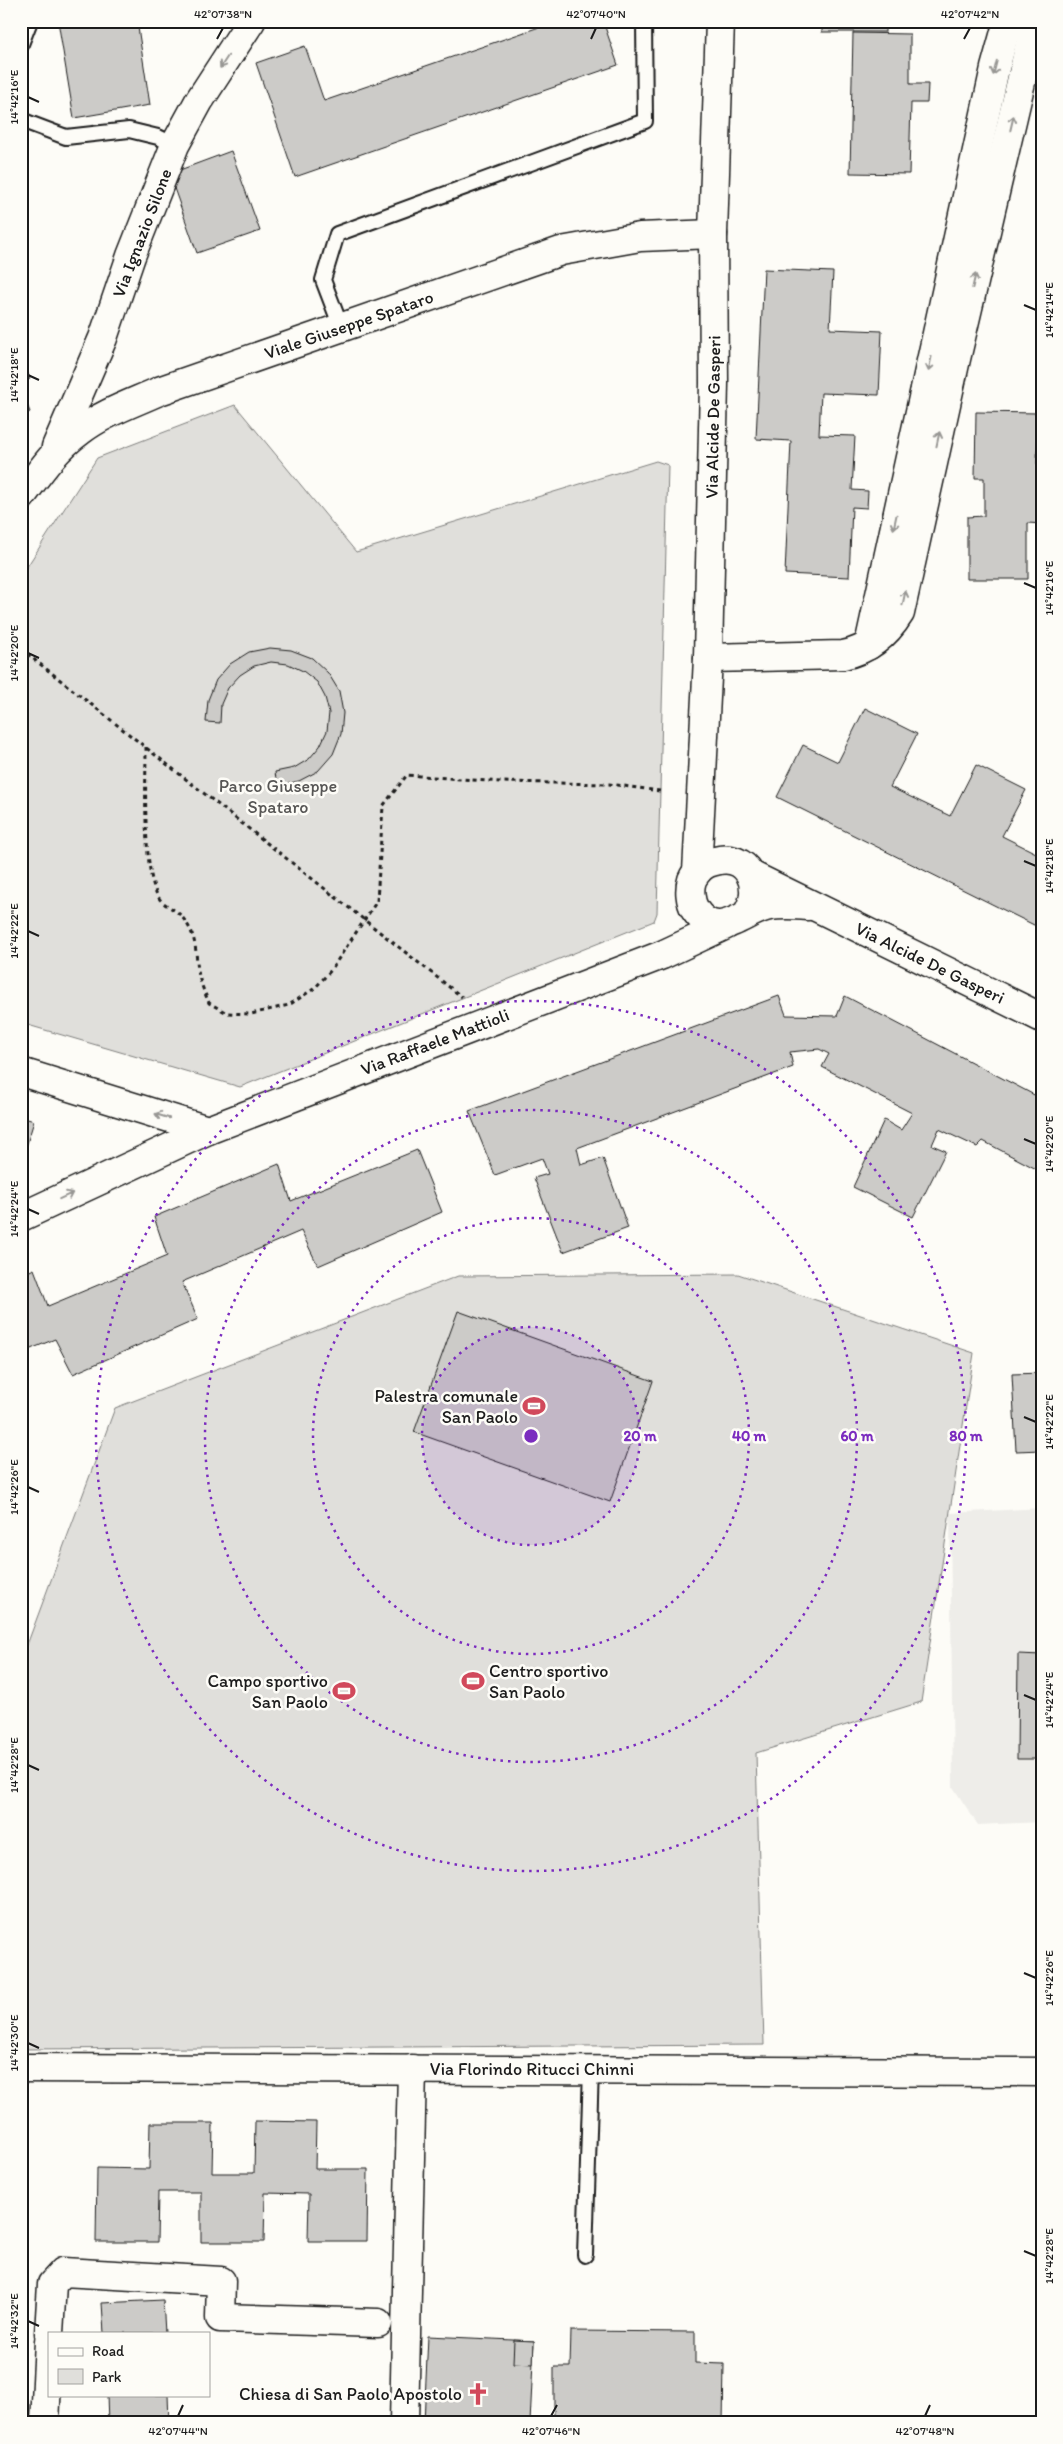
<svg xmlns="http://www.w3.org/2000/svg" width="1063" height="2444" font-family="Itim,sans-serif">
<rect width="100%" height="100%" fill="#fdfcf7"/>
<filter id="ink" filterUnits="userSpaceOnUse"><feTurbulence type="fractalNoise" baseFrequency=".02" numOctaves="2"/><feDisplacementMap in="SourceGraphic" scale="10" xChannelSelector="R" yChannelSelector="G"/><feConvolveMatrix kernelMatrix="1 2 1 2 8 2 1 2 1" color-interpolation-filters="sRGB"/></filter>
<g filter="url(#ink)">
<path fill="#eeede9" d="M1042,1508v314l-64,3 -25,-38 -3,-274z"/>
<g fill="#e0dfdb" stroke="#7e7e7c">
<path d="M235,405l121,147 300,-91 12,4 -11,448 -3,8 -414,166 -219,-64v-447l76,-118z"/>
<path d="M738,1274l236,79 -53,349 -165,51 8,292 -743,4v-388l94,-253 343,-132z"/>
</g>
<g fill="#cccbc8" stroke="#1c1c1c">
<path d="M58,21h79l13,84 -76,13z"/>
<path d="M547,21h56l15,44 -323,112 -39,-114 49,-17 19,55 224,-77z"/>
<rect x="822" y="21" width="63" height="11"/>
<path d="M853,33l57,1v50h18l-1,19h-16l-2,71 -59,-1z"/>
<path d="M231,151l29,80 -63,22 -28,-79z"/>
<path d="M1040,193h2v62h-3z"/>
<path d="M764,269l69,3 -3,57 52,2 -3,64 -58,-2 -2,42 36,1 -3,54 16,1 -1,17 -15,-1 -3,70 -64,-3 6,-133 -35,-2z"/>
<path d="M21,356l9,23 -9,3z"/>
<path d="M21,390l9,22 -9,4z"/>
<path d="M976,412l62,1 -1,51h5v60l-14,-1v56h-61v-62l17,-1v-38h-9z"/>
<path d="M270,648l21,2 21,8 16,15 11,18 4,22 -2,21 -8,20 -15,17 -19,10 -22,5 -2,-14 19,-4 15,-9 11,-13 7,-15 2,-18 -4,-16 -8,-15 -14,-11 -15,-7 -17,-2 -17,4 -14,9 -12,13 -7,16 -1,19 -14,-1 2,-22 8,-20 14,-16 19,-12z"/>
<path d="M865,708l52,26 -27,53 60,29 26,-51 50,25 -24,46 40,20v73l-265,-132 26,-52 35,17z"/>
<path d="M779,996l7,19 51,1 8,-20 197,103v73l-59,-31 -6,6 -38,-18 -7,16 14,6 -33,66 -60,-30 31,-67 17,10 11,-17 -90,-46 7,-13 -10,-5 -29,3 3,15 -216,81 4,17 22,-7 25,70 -65,24 -29,-74 14,-4 -6,-16 -47,17 -26,-64z"/>
<path d="M21,1117l13,4 -13,42z"/>
<path d="M417,1150l25,62 -124,54 -17,-35 -119,51 16,37 -125,55 -18,-35 -34,14v-78l13,-6 14,37 119,-50 -13,-39 125,-53 12,37z"/>
<path d="M458,1311l195,70 -43,121 -196,-70z"/>
<path d="M1042,1373v77l-26,1 -4,-77z"/>
<path d="M1018,1654l24,1v104h-25z"/>
<path d="M255,2121l61,1 -1,47h53l-1,72h-59l1,-47 -44,-1 -1,49h-63v-50h-43l-1,50h-61l1,-74 52,1 1,-46h63l-1,50h42z"/>
<path d="M163,2300l2,33h-61l-2,-30z"/>
<path d="M571,2331l124,1v31l29,1 -1,59h-169v-56h16z"/>
<path d="M428,2336l106,5 -4,82h-106z"/>
<path d="M514,2340l20,1 -1,23 -20,-1z"/>
<path d="M107,2395h61l1,28h-61z"/>
</g>
<g fill="none" stroke-linecap="round" stroke-linejoin="round">
<defs>
<g id="lane">
<path d="M21,44l9,-23"/>
<path d="M21,120l45,17 63,-7 29,7 17,8"/>
<path d="M341,327l-18,-47 14,-46 308,-113 -1,-100"/>
<path d="M585,2255l6,-186"/>
</g>
<g id="street">
<path d="M56,447l47,-109 28,-82 44,-111 24,-44 52,-80"/>
<path d="M21,497c18,-24 35,-49 59,-66 23,-18 53,-28 79,-40l402,-140 79,-14 73,-3"/>
<path d="M869,645l126,-577 13,-47"/>
<path d="M708,658l135,-3c25,-5 44,-21 57,-42l56,-254 77,-328 7,-10"/>
<path d="M697,872l11,-214 6,-275 -1,-149 7,-213"/>
<path d="M751,875l291,143"/>
<path d="M748,912c16,-26 -1,-60 -33,-51 -10,2 -19,9 -23,19 -3,9 -2,21 3,30 23,34 49,0 75,-4 12,-2 26,-1 38,0"/>
<path d="M21,1072l187,58"/>
<path d="M21,1217l187,-87 454,-175 64,-30"/>
<path d="M21,2068l1021,4"/>
<path d="M49,2333l3,-49 11,-12 158,9 -1,37 158,5"/>
<path d="M45,2423l4,-82"/>
<path d="M404,2423l8,-354"/>
</g>
</defs>
<use href="#lane" stroke="#1c1c1c" stroke-width="18"/>
<use href="#street" stroke="#1c1c1c" stroke-width="31"/>
<g stroke="#1c1c1c" stroke-width="3" stroke-dasharray="4 4" stroke-linecap="butt">
<path d="M21,649l441,348"/>
<path d="M146,747c0,32 -4,126 13,151 5,8 17,11 23,19 15,18 13,32 16,53 1,11 7,23 11,33l18,10 24,1 38,-9 26,-17 16,-18 46,-69 6,-95 24,-31 94,7 108,2 51,7"/>
</g>
<use href="#lane" stroke="#fdfcf7" stroke-width="14"/>
<use href="#street" stroke="#fdfcf7" stroke-width="28"/>
</g>
<defs><path id="oneway-shaft" d="M-6 0H5M1.5-3L5.5 0L1.5 3" fill="none" stroke-width="1.6" stroke-linecap="round" stroke-linejoin="round" transform="scale(1.25)"/></defs>
<g stroke="#989794">
<use href="#oneway-shaft" transform="translate(224 62) rotate(123)"/>
<use href="#oneway-shaft" transform="translate(995 68) rotate(104)"/>
<use href="#oneway-shaft" transform="translate(1012 123) rotate(-77)"/>
<use href="#oneway-shaft" transform="translate(974 281) rotate(-77)"/>
<use href="#oneway-shaft" transform="translate(930 364) rotate(102)"/>
<use href="#oneway-shaft" transform="translate(938 439) rotate(-78)"/>
<use href="#oneway-shaft" transform="translate(895 522) rotate(102)"/>
<use href="#oneway-shaft" transform="translate(904 598) rotate(-78)"/>
<use href="#oneway-shaft" transform="translate(162 1116) rotate(-163)"/>
<use href="#oneway-shaft" transform="translate(66 1196) rotate(-25)"/>
</g>
</g>
<path fill="none" stroke="#1c1c1c" stroke-width="2" d="M217,39l6,-11M591,39l5,-11M964,39l6,-11M28,97l11,5M1024,305l12,5M28,375l11,5M1024,583l12,5M28,653l11,5M1024,861l12,5M28,931l11,5M1024,1139l12,5M28,1209l11,5M1024,1417l12,5M28,1487l11,5M1024,1695l12,5M28,1765l11,5M1024,1973l12,5M28,2043l11,5M1024,2251l12,5M28,2321l11,5M178,2416l5,-11M551,2416l6,-11M925,2416l5,-11"/>
<circle cx="531" cy="1436" r="109" fill="#7b2cbf" fill-opacity=".12"/>
<g fill="none" stroke="#7b2cbf" stroke-width="2.5" stroke-dasharray="2.5 5">
<circle cx="531" cy="1436" r="109"/>
<circle cx="531" cy="1436" r="218"/>
<circle cx="531" cy="1436" r="326"/>
<circle cx="531" cy="1436" r="435"/>
</g>
<defs>
<symbol id="stadium-bare" viewBox="-9 -9 18 18"><path d="M0-5a6.5 5 0 1 0 0 10a6.5 5 0 1 0 0-10ZM-3.5-1.8h7v3.6h-7Z" fill="#d1495b" stroke="#fdfcf7" stroke-width="2.5" paint-order="stroke"/></symbol>
<symbol id="church-bare" viewBox="-9 -9 18 18"><path d="M-1.2-6h2.4v3.5h3.3v2.4h-3.3V6h-2.4V-.1h-3.3v-2.4h3.3Z" fill="#d1495b" stroke="#fdfcf7" stroke-width="2.5" paint-order="stroke"/></symbol>
</defs>
<g fill-rule="evenodd">
<use href="#stadium-bare" x="518" y="1390" width="32" height="32"/>
<use href="#stadium-bare" x="457" y="1665" width="32" height="32"/>
<use href="#stadium-bare" x="328" y="1675" width="32" height="32"/>
<use href="#church-bare" x="462" y="2378" width="32" height="32"/>
</g>
<g text-anchor="middle" dominant-baseline="central" stroke-width="5" stroke-linejoin="round" paint-order="stroke">
<g font-size="18" fill="#1c1c1c" stroke="#fdfcf7">
<text transform="translate(142 233) rotate(-69)">Via Ignazio Silone</text>
<text transform="translate(349 325) rotate(-19)">Viale Giuseppe Spataro</text>
<text transform="translate(713 417) rotate(-89)">Via Alcide De Gasperi</text>
<text transform="translate(930 963) rotate(26)">Via Alcide De Gasperi</text>
<text transform="translate(435 1042) rotate(-21)">Via Raffaele Mattioli</text>
<text x="532" y="2069">Via Florindo Ritucci Chinni</text>
</g>
<g font-size="18" fill="#575655" stroke="#fdfcf7">
<text x="278" y="786">Parco Giuseppe<tspan x="278" dy="21">Spataro</tspan></text>
</g>
<g font-size="18" fill="#1c1c1c" stroke="#fdfcf7" text-anchor="end">
<text x="518" y="1396">Palestra comunale<tspan x="518" dy="21">San Paolo</tspan></text>
<text x="489" y="1671" text-anchor="start">Centro sportivo<tspan x="489" dy="21">San Paolo</tspan></text>
<text x="328" y="1681">Campo sportivo<tspan x="328" dy="21">San Paolo</tspan></text>
<text x="462" y="2394">Chiesa di San Paolo Apostolo</text>
</g>
</g>
<circle cx="531" cy="1436" r="8" fill="#7b2cbf" stroke="#fdfcf7" stroke-width="2.5"/>
<g font-size="15" text-anchor="middle" font-weight="bold" fill="#7b2cbf" stroke="#fdfcf7" stroke-width="5" stroke-linejoin="round" paint-order="stroke">
<text x="640" y="1441">20 m</text>
<text x="749" y="1441">40 m</text>
<text x="857" y="1441">60 m</text>
<text x="966" y="1441">80 m</text>
</g>
<rect width="1063" height="2444" fill="none" stroke="#fdfcf7" stroke-width="55"/>
<rect x="48" y="2332" width="162" height="65" fill="#fdfcf7" stroke="#a3a29f"/>
<rect x="58" y="2348" width="25" height="8" fill="#fdfcf7" stroke="#a3a29f"/>
<text x="92" y="2356" font-size="15" fill="#1c1c1c">Road</text>
<rect x="58" y="2369" width="25" height="15" fill="#e0dfdb" stroke="#a3a29f"/>
<text x="92" y="2382" font-size="15" fill="#1c1c1c">Park</text>
<rect x="28" y="28" width="1008" height="2388" fill="none" stroke="#1c1c1c" stroke-width="2"/>
<g font-size="12" text-anchor="middle" fill="#1c1c1c">
<text x="223" y="18">42°07'38"N</text>
<text x="596" y="18">42°07'40"N</text>
<text x="970" y="18">42°07'42"N</text>
<text transform="translate(14 97) rotate(-90)" y="4">14°42'16"E</text>
<text transform="translate(1049 310) rotate(-90)" y="4">14°42'14"E</text>
<text transform="translate(14 375) rotate(-90)" y="4">14°42'18"E</text>
<text transform="translate(1049 588) rotate(-90)" y="4">14°42'16"E</text>
<text transform="translate(14 653) rotate(-90)" y="4">14°42'20"E</text>
<text transform="translate(1049 866) rotate(-90)" y="4">14°42'18"E</text>
<text transform="translate(14 931) rotate(-90)" y="4">14°42'22"E</text>
<text transform="translate(1049 1144) rotate(-90)" y="4">14°42'20"E</text>
<text transform="translate(14 1209) rotate(-90)" y="4">14°42'24"E</text>
<text transform="translate(1049 1422) rotate(-90)" y="4">14°42'22"E</text>
<text transform="translate(14 1487) rotate(-90)" y="4">14°42'26"E</text>
<text transform="translate(1049 1700) rotate(-90)" y="4">14°42'24"E</text>
<text transform="translate(14 1765) rotate(-90)" y="4">14°42'28"E</text>
<text transform="translate(1049 1978) rotate(-90)" y="4">14°42'26"E</text>
<text transform="translate(14 2043) rotate(-90)" y="4">14°42'30"E</text>
<text transform="translate(1049 2256) rotate(-90)" y="4">14°42'28"E</text>
<text transform="translate(14 2321) rotate(-90)" y="4">14°42'32"E</text>
<text x="178" y="2435">42°07'44"N</text>
<text x="551" y="2435">42°07'46"N</text>
<text x="925" y="2435">42°07'48"N</text>
</g>
</svg>
